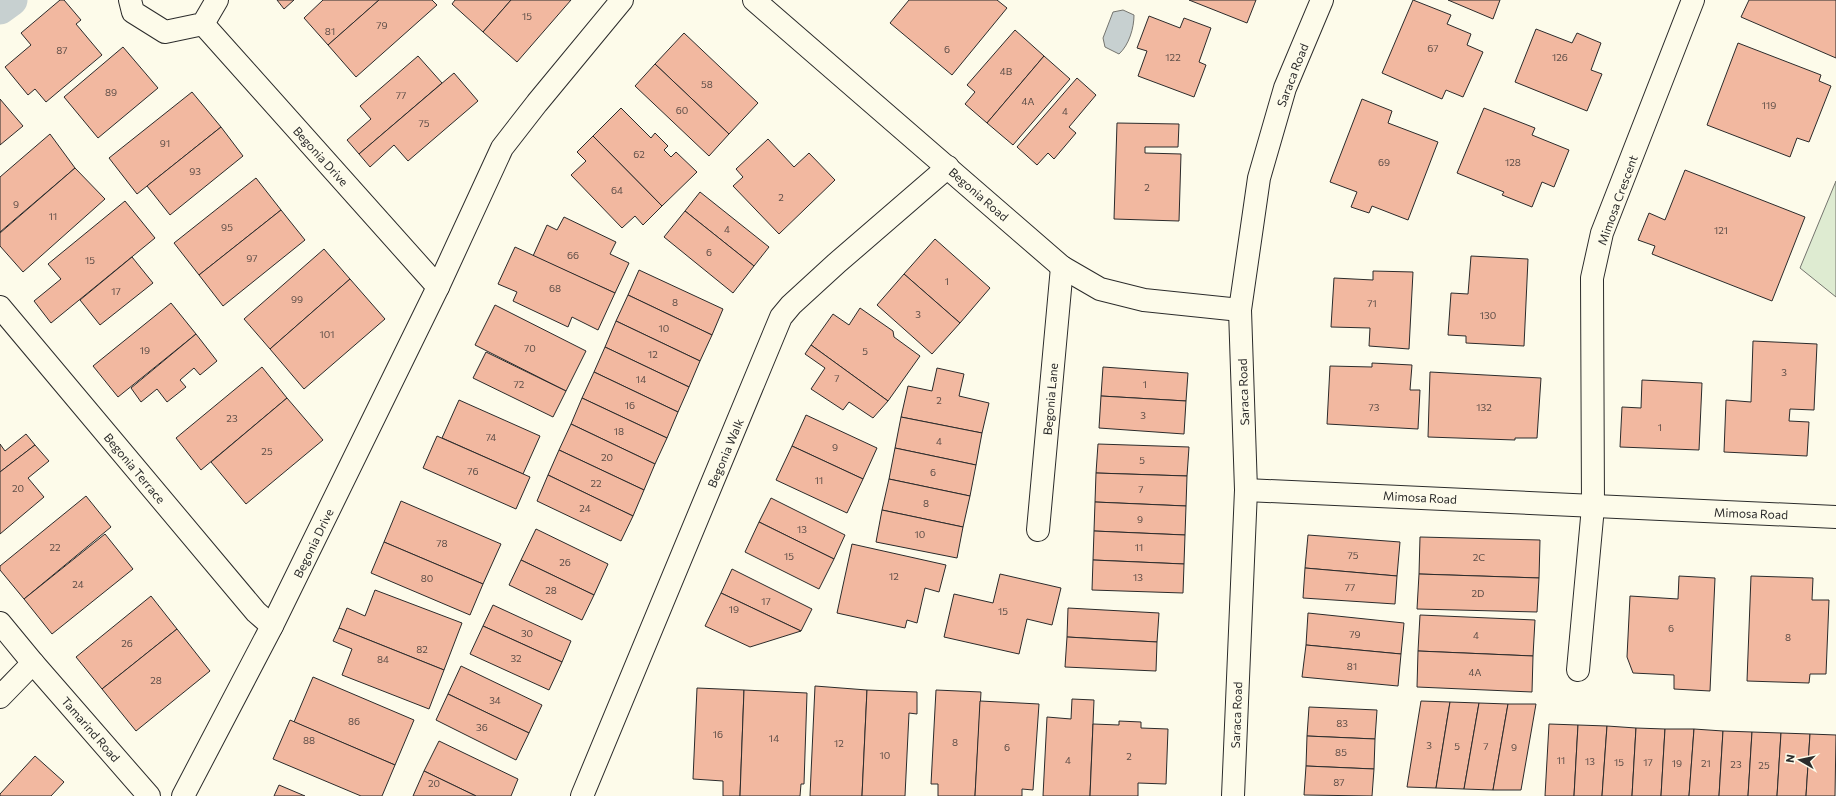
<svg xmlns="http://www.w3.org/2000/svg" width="1836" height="796" font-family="Commissioner,sans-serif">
<rect width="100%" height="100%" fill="#fdfbea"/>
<path fill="#deebd1" stroke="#74746e" d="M1836,181v116l-36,-29z"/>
<path fill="#c7d0d0" stroke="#74746e" d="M1123,10l11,5c0,13 -5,30 -15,39l-14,-7 -2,-9 10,-26z"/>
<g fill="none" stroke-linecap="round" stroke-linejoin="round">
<path stroke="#c7d0d0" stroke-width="33" d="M0,8l11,-8"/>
</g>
<g fill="#f2b8a0" stroke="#2b2b2b">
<path d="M60,0h4l17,20 -5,4 26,31 -56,47 -11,-13 -7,6 -23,-28 26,-22 -10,-12z"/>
<path d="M277,0h17l-10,9z"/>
<path d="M323,0h56l-51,45 -24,-27z"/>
<path d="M379,0h53l5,5 -81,72 -28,-32z"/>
<path d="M455,0h56l-28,32 -31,-28z"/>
<path d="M511,0h60l-54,62 -34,-30z"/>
<path d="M909,0h88l10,8 -55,67 -62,-52z"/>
<path d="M1189,0h67l-9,23z"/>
<path d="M1413,0l38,15 -4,9 24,10 -4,11 16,7 -20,45 -17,-7 -4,9 -60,-26z"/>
<path d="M1448,0h52l-7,19z"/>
<path d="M1749,0h87v58l-95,-41z"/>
<path d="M1149,16l31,12 4,-10 27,10 -12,34 7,3 -12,32 -56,-21 9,-25 -10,-3z"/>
<path d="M1536,29l36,14 5,-10 24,10 -10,27 11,4 -15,37 -72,-29z"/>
<path d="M1015,30l29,26 -57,67 -22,-19 10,-12 -8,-7z"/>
<path d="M684,33l74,70 -29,31 -74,-70z"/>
<path d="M1738,43l83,32 -2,6 12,5 -22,56 -12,-4 -7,19 -83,-32z"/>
<path d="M123,47l35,41 -60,50 -34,-41z"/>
<path d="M418,56l24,27 -83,71 -12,-14 24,-21 -11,-13z"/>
<path d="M1044,56l26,23 -57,66 -26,-22z"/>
<path d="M655,64l74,70 -20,22 -74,-70z"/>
<path d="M454,73l24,28 -70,60 -14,-16 -24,22 -11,-13z"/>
<path d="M1077,78l19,17 -27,32 7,6 -22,26 -6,-6 -11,12 -20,-18z"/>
<path d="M192,92l29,35 -84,67 -28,-36z"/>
<path d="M0,99l23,27 -23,19z"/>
<path d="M1362,99l30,12 -4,12 50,19 -30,78 -36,-14 -3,7 -18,-6 6,-15 -27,-10z"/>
<path d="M621,108l30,30 4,-5 13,13 -4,4 7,7 5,-5 21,20 -35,34 -69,-70z"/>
<path d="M1484,108l51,20 -3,7 37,15 -15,37 -12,-5 -10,25 -30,-12 2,-3 -47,-19z"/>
<path d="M1117,123l62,1 -1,23h-33v6l36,1 -2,67 -65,-2z"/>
<path d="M221,127l22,29 -73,59 -23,-29z"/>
<path d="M50,134l25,34 -75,64v-55z"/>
<path d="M593,136l69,70 -19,19 -8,-9 -13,12 -51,-53 15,-14 -9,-9z"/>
<path d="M768,139l26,28 15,-14 26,27 -56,54 -46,-48 10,-9 -7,-8z"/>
<path d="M75,168l30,31 -82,73 -23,-26v-13z"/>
<path d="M1685,170l120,47 -33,84 -120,-47 3,-8 -17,-6 11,-27 16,7z"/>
<path d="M256,178l25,32 -82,65 -25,-32z"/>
<path d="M700,192l69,55 -15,19 -69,-55z"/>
<path d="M125,201l30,37 -104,85 -17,-22 27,-22 -13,-15z"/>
<path d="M281,210l24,30 -82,66 -24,-31z"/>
<path d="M685,211l69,55 -21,27 -69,-56z"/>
<path d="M564,217l52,25 -6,12 19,9 -14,30 -82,-37 14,-31 10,5z"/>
<path d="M935,239l55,49 -30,35 -56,-49z"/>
<path d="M515,247l100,46 -17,37 -26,-13 -4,10 -55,-26 4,-9 -19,-8z"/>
<path d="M324,249l26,30 -80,70 -26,-30z"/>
<path d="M1471,256l57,3 -4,87 -58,-3v-7l-18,-1 3,-42 17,1z"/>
<path d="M132,257l21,26 -53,42 -20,-25z"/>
<path d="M639,270l84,39 -11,26 -84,-40z"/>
<path d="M1373,271l40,1 -4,77 -40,-3 1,-18 -39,-1 3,-49 39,2z"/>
<path d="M904,274l56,49 -28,31 -55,-49z"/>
<path d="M350,279l35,40 -81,70 -34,-40z"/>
<path d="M628,295l84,40 -12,26 -84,-40z"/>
<path d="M171,303l25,31 -78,63 -25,-31z"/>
<path d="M495,305l91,46 -20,40 -91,-46z"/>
<path d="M860,308l33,23 1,6 26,19 -32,45 -77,-56 22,-31 16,11z"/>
<path d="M616,321l84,40 -11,26 -84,-40z"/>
<path d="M196,334l21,27 -17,14 -6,-7 -14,12 6,7 -19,15 -10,-13 -16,13 -10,-14z"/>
<path d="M1753,341l64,3 -3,66 -24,-1 -1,12 20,1 -2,34 -83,-4 2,-52 25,2z"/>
<path d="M811,345l77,56 -15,17 -24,-16 -6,8 -32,-21 14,-21 -20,-14z"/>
<path d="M605,347l84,40 -11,25 -84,-40z"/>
<path d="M486,352l80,39 -13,26 -80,-39z"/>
<path d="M1372,363l40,2 -2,25h10l-2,39 -91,-5 3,-58 42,1z"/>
<path d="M262,367l25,31 -86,72 -25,-32z"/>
<path d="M1103,367l85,6 -2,28 -85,-5z"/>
<path d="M937,368l27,6 -5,22 30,7 -7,30 -81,-16 7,-31 24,5z"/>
<path d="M594,372l84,40 -11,26 -85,-40z"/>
<path d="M1430,372l111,6 -4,60h-22v2l-87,-3z"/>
<path d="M1642,380l60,3 -3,67 -79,-3 2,-40 19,1z"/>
<path d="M1101,396l85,5 -2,33 -85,-6z"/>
<path d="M287,398l36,42 -77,64 -35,-42z"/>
<path d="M582,398l85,40 -12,26 -84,-40z"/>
<path d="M459,400l81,36 -17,38 -81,-36z"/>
<path d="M806,415l71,33 -14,31 -71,-33z"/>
<path d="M901,417l81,16 -6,32 -81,-17z"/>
<path d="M571,424l84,40 -11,26 -85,-40z"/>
<path d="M26,434l9,11 -35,27v-28l5,7z"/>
<path d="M437,436l93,41 -14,32 -93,-41z"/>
<path d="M1098,444l91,3 -2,29 -91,-3z"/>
<path d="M35,445l14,16 -21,17 16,19 -44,37v-62z"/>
<path d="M792,446l71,33 -16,34 -71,-33z"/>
<path d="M895,448l81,17 -6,31 -81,-17z"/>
<path d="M559,450l85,40 -11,26 -85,-41z"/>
<path d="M1096,473l91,3 -1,30 -91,-4z"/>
<path d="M548,475l85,41 -12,25 -84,-40z"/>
<path d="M889,479l81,17 -7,31 -81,-17z"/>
<path d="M86,496l25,31 -87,72 -24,-29v-4z"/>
<path d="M771,498l74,37 -11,24 -75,-37z"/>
<path d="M401,501l100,43 -18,40 -99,-42z"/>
<path d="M1095,502l91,4 -1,29 -91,-4z"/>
<path d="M882,510l81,17 -6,31 -81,-16z"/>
<path d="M759,522l75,37 -15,30 -74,-37z"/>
<path d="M536,529l72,35 -14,31 -73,-35z"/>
<path d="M1094,531l91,4 -1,29 -91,-4z"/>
<path d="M105,534l28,35 -81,65 -28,-35z"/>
<path d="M1308,535l92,7 -3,34 -92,-8z"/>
<path d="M1420,537l120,3 -1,38 -120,-4z"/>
<path d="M384,542l99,42 -13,31 -99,-42z"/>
<path d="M852,544l94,21 -7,27 -14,-4 -8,35 -10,-3 -2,8 -68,-15z"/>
<path d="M521,560l73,35 -12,25 -73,-35z"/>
<path d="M1093,560l91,4 -1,29 -91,-3z"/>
<path d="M1305,568l92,8 -2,28 -92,-6z"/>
<path d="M732,569l80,40 -11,22 -80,-38z"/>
<path d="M1000,574l61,14 -9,37 -25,-6 -8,35 -75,-17 10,-43 39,9z"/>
<path d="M1419,574l120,4 -2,34 -120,-3z"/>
<path d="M1679,576l36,2 -5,113 -36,-2v-14l-41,-2 -6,-16 3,-61 48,3z"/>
<path d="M1751,576l62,2 -1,22h17l-3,74h-16l-1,9 -62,-2z"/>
<path d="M375,590l87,33 -18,47 -105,-42 8,-20 18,8z"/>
<path d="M721,593l80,38 -51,16 -45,-21z"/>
<path d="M151,596l26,33 -75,60 -26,-32z"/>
<path d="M493,605l78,36 -9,21 -79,-36z"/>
<path d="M1068,608l91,5 -2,29 -90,-5z"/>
<path d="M1308,613l96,10 -3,31 -95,-9z"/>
<path d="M1420,615l115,5 -2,36 -115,-5z"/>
<path d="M483,626l79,36 -13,28 -79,-36z"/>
<path d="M339,628l105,42 -15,39 -87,-34 10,-26 -19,-8z"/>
<path d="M177,629l33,42 -74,60 -34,-42z"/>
<path d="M1067,637l90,5 -1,29 -91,-4z"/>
<path d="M1306,645l95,9 -3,32 -96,-9z"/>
<path d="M1418,651l115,5 -1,36 -115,-5z"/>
<path d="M461,666l81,39 -13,28 -81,-39z"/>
<path d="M313,677l101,43 -19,45 -101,-43z"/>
<path d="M815,686l52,4 -5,106h-52z"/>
<path d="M697,688l47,2 -4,106h-17v-15l-30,-2z"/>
<path d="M744,690l63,3 -3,91h-3l-1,12h-60z"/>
<path d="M867,690l50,2v22l-8,-1 -4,83h-43z"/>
<path d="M936,690l45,2 -6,104h-37v-12h-7z"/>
<path d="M448,694l81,39 -13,27 -80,-40z"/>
<path d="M1072,699l22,1 -4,96h-47l4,-79 24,2z"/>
<path d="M980,701l59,3 -6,86 -11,-1v7h-47z"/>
<path d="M1421,701l29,1 -14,86 -29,-1z"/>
<path d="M1450,702l29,1 -15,86 -28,-1z"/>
<path d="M1479,703l29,1 -15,86 -29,-1z"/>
<path d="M1508,704h28l-15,86h-28z"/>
<path d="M1309,707l68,3 -2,29 -68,-3z"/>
<path d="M290,720l105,45 -13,31h-21l-88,-37z"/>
<path d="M1119,721l22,1v6l27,1 -2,55 -28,-1v13h-48l3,-72 26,1z"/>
<path d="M1549,724l29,1 -4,71h-29z"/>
<path d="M1578,725l29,1 -5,70h-28z"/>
<path d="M1607,726l29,2 -4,68h-30z"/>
<path d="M1636,728l29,1 -4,67h-29z"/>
<path d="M1665,729h29l-5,67h-28z"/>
<path d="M1694,729l29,2 -4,65h-30z"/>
<path d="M1723,731l29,1 -4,64h-29z"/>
<path d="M1752,732l29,1 -4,63h-29z"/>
<path d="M1781,733l29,1 -4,62h-29z"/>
<path d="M1810,734l26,1 -1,61h-29z"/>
<path d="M1307,736l68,3 -1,30 -68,-3z"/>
<path d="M439,741l79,38 -7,17h-35l-52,-25z"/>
<path d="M35,756l29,26 -13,14h-51v-2z"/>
<path d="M1306,766l68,3 -2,27 -68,-1z"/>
<path d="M424,771l52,25h-63z"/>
<path d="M279,785l26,11h-31z"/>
</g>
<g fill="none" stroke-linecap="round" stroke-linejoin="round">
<defs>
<g id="minor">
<path d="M130,0l3,12 32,20 38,-8 14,-24"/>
<path d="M203,24l235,263"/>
<path d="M0,307l256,305 16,14"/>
<path d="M1246,490l590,27"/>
<path d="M1038,530l24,-263"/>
<path d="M0,623l33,40 116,133"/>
<path d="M1578,670l15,-163 -1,-229 10,-45 91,-233"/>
<path d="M0,697l33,-34"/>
<path d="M183,796l89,-170 166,-339 64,-139 35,-45 85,-103"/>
<path d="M582,796l199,-479 10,-12 47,-43 110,-95"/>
<path d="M1233,796l13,-306 -6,-180"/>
</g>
<path id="tertiary" d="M754,0l308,267 38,22 44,11 96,10 19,-132 26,-90 37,-88"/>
</defs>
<use href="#minor" stroke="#2b2b2b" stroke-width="24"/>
<use href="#tertiary" stroke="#2b2b2b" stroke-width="24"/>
<use href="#minor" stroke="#fdfbea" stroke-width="22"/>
<use href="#tertiary" stroke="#fdfbea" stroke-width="22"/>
</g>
<g text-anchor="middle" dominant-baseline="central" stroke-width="3" stroke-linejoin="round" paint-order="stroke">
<g font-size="10" fill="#5d4e48">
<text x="527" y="16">15</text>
<text x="382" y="25">79</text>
<text x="330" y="31">81</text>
<text x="1433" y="48">67</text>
<text x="947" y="49">6</text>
<text x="62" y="50">87</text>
<text x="1173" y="57">122</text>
<text x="1560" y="57">126</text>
<text x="1006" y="71">4B</text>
<text x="707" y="84">58</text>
<text x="111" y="92">89</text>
<text x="401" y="95">77</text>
<text x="1028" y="101">4A</text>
<text x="1769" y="105">119</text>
<text x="682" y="110">60</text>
<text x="1065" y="111">4</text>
<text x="424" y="123">75</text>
<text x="165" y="143">91</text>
<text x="639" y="154">62</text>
<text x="1384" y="162">69</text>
<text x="1513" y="162">128</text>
<text x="195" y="171">93</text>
<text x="1147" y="187">2</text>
<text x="617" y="190">64</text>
<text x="781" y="197">2</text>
<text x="16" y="204">9</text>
<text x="53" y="216">11</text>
<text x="227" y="227">95</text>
<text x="727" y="229">4</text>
<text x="1721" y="230">121</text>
<text x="709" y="252">6</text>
<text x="573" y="255">66</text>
<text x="252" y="258">97</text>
<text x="90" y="260">15</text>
<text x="947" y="281">1</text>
<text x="555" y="288">68</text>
<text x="116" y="291">17</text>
<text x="297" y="299">99</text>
<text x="675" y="302">8</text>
<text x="1372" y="303">71</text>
<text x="918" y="314">3</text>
<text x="1488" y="315">130</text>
<text x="664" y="328">10</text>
<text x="327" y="334">101</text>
<text x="530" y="348">70</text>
<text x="145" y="350">19</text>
<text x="865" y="351">5</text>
<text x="653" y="354">12</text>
<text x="1784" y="372">3</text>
<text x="837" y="378">7</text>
<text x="641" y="379">14</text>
<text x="519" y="384">72</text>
<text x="1145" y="384">1</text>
<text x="939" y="400">2</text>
<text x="630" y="405">16</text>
<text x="1374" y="407">73</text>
<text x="1484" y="407">132</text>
<text x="1143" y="415">3</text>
<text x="232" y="418">23</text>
<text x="1660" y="427">1</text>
<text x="619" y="431">18</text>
<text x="491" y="437">74</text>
<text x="939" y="441">4</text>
<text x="835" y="447">9</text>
<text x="267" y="451">25</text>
<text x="607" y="457">20</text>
<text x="1142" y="460">5</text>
<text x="473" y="471">76</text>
<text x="933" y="472">6</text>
<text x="819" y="480">11</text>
<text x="596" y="483">22</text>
<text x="18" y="488">20</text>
<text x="1141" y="489">7</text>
<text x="926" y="503">8</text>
<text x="585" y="508">24</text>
<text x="1140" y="519">9</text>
<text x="802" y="529">13</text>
<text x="920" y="534">10</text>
<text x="442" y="543">78</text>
<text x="55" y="547">22</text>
<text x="1139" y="547">11</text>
<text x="1353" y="555">75</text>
<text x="789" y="556">15</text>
<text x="1479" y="557">2C</text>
<text x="565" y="562">26</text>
<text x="894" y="576">12</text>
<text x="1138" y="577">13</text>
<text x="427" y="578">80</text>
<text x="78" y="584">24</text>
<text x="1350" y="587">77</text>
<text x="551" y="590">28</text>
<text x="1478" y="593">2D</text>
<text x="766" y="601">17</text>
<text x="734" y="609">19</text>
<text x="1003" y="611">15</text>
<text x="1671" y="628">6</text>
<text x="527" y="633">30</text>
<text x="1355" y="634">79</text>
<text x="1476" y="635">4</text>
<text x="1788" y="637">8</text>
<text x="127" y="643">26</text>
<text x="422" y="649">82</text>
<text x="516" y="658">32</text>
<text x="383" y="659">84</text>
<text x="1352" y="666">81</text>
<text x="1475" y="672">4A</text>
<text x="156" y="680">28</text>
<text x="495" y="700">34</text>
<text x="354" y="721">86</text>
<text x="1342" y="723">83</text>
<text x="482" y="727">36</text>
<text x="718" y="734">16</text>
<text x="774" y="738">14</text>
<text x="309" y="740">88</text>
<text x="955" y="742">8</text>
<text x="839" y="743">12</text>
<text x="1429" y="745">3</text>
<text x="1457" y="746">5</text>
<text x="1486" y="746">7</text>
<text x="1007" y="747">6</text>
<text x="1514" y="747">9</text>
<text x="1341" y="752">85</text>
<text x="885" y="755">10</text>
<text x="1129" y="756">2</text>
<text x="1068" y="760">4</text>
<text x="1561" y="760">11</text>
<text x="1590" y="761">13</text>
<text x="1619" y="762">15</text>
<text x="1648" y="762">17</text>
<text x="1677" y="763">19</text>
<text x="1706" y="763">21</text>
<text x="1736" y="764">23</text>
<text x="1764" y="765">25</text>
<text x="1339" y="782">87</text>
<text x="434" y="783">20</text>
</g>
<g font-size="12" fill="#2b2b2b" stroke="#fdfbea">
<text transform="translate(1292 75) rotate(-69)">Saraca Road</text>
<text transform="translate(321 156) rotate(48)">Begonia Drive</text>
<text transform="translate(979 194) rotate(41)">Begonia Road</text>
<text transform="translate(1617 200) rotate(-70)">Mimosa Crescent</text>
<text transform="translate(1243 392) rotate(-92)">Saraca Road</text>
<text transform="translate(1050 399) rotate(-85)">Begonia Lane</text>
<text transform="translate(725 453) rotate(-67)">Begonia Walk</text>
<text transform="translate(135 468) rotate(50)">Begonia Terrace</text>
<text transform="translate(1420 497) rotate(3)">Mimosa Road</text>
<text transform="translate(1751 513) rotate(2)">Mimosa Road</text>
<text transform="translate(313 543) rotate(-64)">Begonia Drive</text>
<text transform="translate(1236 715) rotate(-88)">Saraca Road</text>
<text transform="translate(91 729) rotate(49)">Tamarind Road</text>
</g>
</g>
<g transform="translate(1800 760) rotate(279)" stroke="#fdfbea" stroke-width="3" paint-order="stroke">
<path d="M0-3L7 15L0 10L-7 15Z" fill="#2b2b2b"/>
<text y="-6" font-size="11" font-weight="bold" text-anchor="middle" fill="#2b2b2b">N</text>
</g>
</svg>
